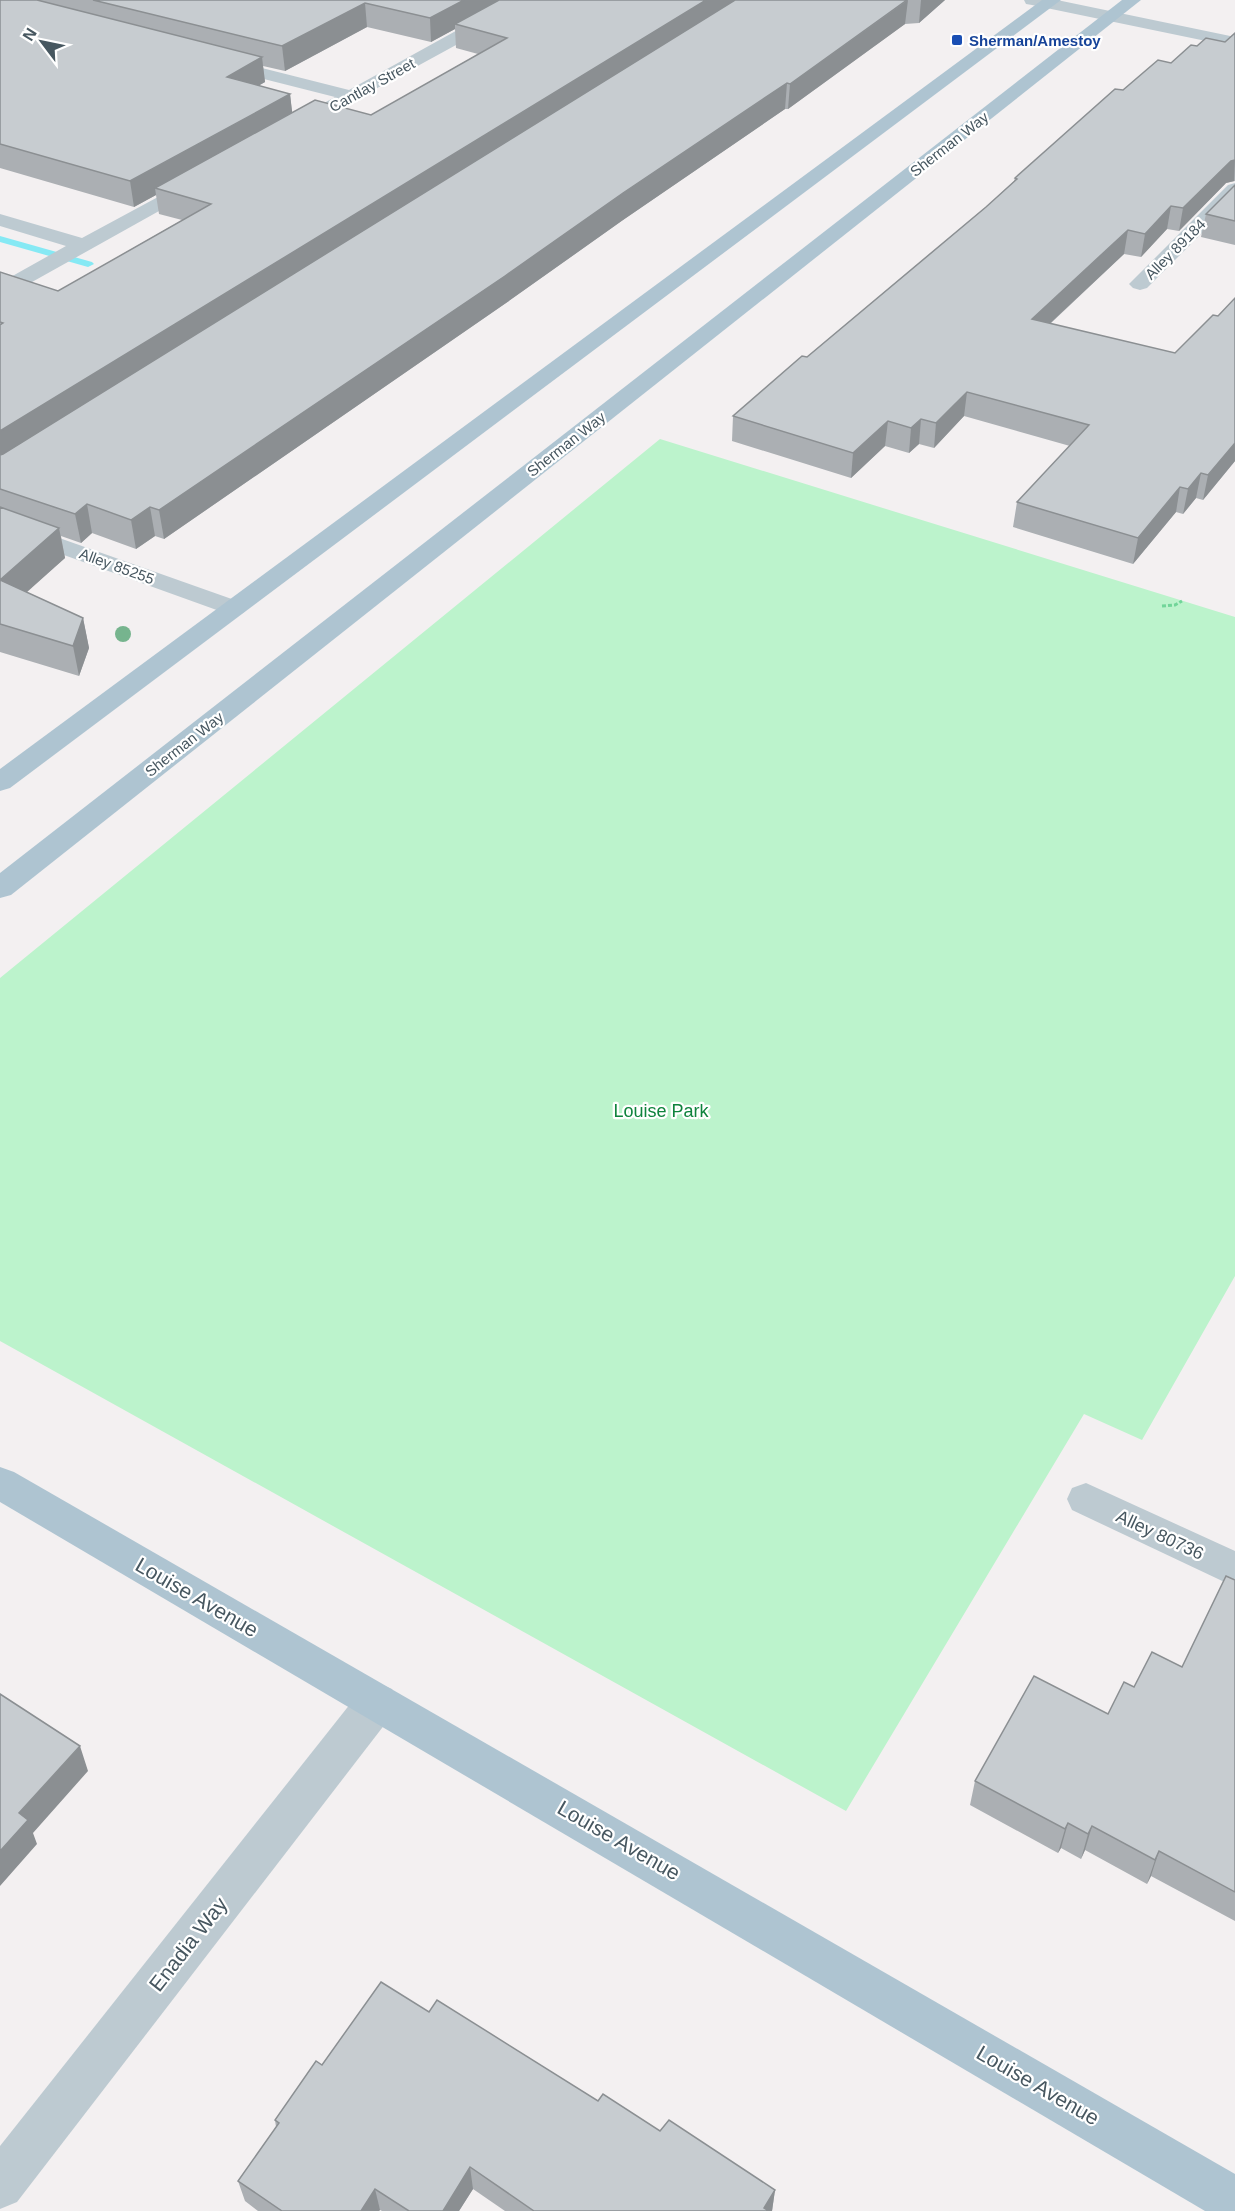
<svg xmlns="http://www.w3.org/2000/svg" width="1235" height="2211" font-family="Arial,sans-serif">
<rect width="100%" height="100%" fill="#f3f0f1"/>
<path fill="#bcf3cc" d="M660,439l575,178v659l-93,164 -58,-26 -238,397 -846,-470v-363z"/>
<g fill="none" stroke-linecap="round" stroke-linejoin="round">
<path fill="#86e9f4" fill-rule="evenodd" d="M0,236l92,26 2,2 -6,3 -88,-25z"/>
<path stroke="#71d599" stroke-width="3" stroke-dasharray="4 2" stroke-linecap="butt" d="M1162,606l13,-1 7,-4"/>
<g fill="#bdcad1" fill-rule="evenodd">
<path d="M512,0h21l-2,4 -236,129 -7,-2 -2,-4 2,-4 47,-26 -122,-31 -3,-4 3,-4 6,-1 130,33z"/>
<path d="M1024,0h33l178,37v10l-203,-42 -6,-1z"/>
<path d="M195,177l7,2 3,4 -3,4 -195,109 -7,2v-15l66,-37 -66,-20v-12l82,24z"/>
<path d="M1235,183v17l-88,88 -7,2 -7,-2 -4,-4 99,-99z"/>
<path d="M0,517l243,86 4,5 -4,5 -9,3 -9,-3 -225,-81z"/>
<path d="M1086,1483l149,68v36l-163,-77 -5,-11 5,-11z"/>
<path d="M377,1683l15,6 6,13 -6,13 -375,487 -17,7v-63l362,-457z"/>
</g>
<g fill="#aec4d1" fill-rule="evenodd">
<path d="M1042,0h19l-1051,788 -10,3v-22z"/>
<path d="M1122,0h19l-1130,895 -11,3v-25z"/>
<path d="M0,1467l14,5 1221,702v37h-30l-1205,-709z"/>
</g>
</g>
<circle fill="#76b48e" cx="123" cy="634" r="8"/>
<g fill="#abafb3" fill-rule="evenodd">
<path d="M0,0h945l-26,23 -14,1 -117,85h-3l-162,111 -117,83 -342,236 -9,-3 -19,13 -44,-16 -11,10 -20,-7 4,22 -39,34 57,26 6,30 -10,28 -79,-24v-380l58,19 124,-71 -23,-6 -3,-19 -22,12 -134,-39zM367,27l64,15 24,-13 1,19 22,6 -107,61 -79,-2 -2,-19 -32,-8 7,-4 -2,-16 22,5z"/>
<path d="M1235,33v148l-9,2 -47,48 -12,-2 -26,28 -17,-3 -74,70 185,137 -32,39 -7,-2 -13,16 -7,-2 -43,52 -120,-37 4,-25 53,-56 -106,-30 -30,32 -15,-4 -10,9 -24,-7 -34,32 -119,-37 1,-25 74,-59 179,-150 28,-26 1,-3 108,-88 48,-27 26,-17 28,-4z"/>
<path d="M1235,185v60l-34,-8 5,-23z"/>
<path d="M1235,1580v341l-84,-45 -4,8 -62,-34 -4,9 -20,-11 -3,5 -88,-48 5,-24 133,-67 26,-27 48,-20z"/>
<path d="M429,2012l169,89 62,30 115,59 -3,21h-267l-32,-22 -14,22h-77l-2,-1 -1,1h-121l-13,-10 -7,-20 38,-54 -1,-7 47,-55z"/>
</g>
<g fill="#8b8f92">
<path d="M464,0h44l-53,24v5l-24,13 -1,-24z"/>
<path d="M706,0h38l-744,463v-32z"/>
<path d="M908,0l-3,24 -117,85 2,-25z"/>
<path d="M921,0h24l-26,23z"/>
<path d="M365,3l2,24 -82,44 -3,-25z"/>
<path d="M262,57l3,25 -35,20 -3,-25z"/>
<path d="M787,83l-2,26 -162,111 -117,83 -342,236 -5,-29 464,-317z"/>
<path d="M290,94l3,25 -138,69 1,7 -22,12 -4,-26z"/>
<path d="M1235,160l-1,21 -8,2 -47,48 4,-23 48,-47z"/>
<path d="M1171,206l-4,23 -26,28 4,-23z"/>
<path d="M1128,230l-4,24 -95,89 3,-24z"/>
<path d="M967,392l-3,24 -30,32 2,-25z"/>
<path d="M921,419l-2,25 -10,9 2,-25z"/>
<path d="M888,421l-3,25 -34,32 2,-25z"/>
<path d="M1235,443v18l-32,39 5,-25z"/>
<path d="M1201,473l-5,25 -13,16 5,-25z"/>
<path d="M1180,487l-4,25 -43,52 5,-26z"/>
<path d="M87,504l5,29 -11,10 -6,-29z"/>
<path d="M150,507l5,29 -19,13 -5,-29z"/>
<path d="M59,528l6,30 -58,52 -7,-30z"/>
<path d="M83,618l6,30 -10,28 -6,-30z"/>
<path d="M80,1746l8,25 -55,62 4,11 -37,42v-35l19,-38z"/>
<path d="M1068,1823l-7,25 -3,5 7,-24z"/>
<path d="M1092,1826l-7,24 -4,9 7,-25z"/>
<path d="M1159,1851l-8,25 -4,8 8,-24z"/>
<path d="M470,2167l3,22 -14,22h-16z"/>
<path d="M375,2189l5,21 -1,1h-18z"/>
<path d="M775,2190l-3,21h-9l1,-3z"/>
</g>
<g fill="#c7ccd0" stroke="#8b8f92" stroke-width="1.5">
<path d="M0,0h37l225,57 -35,20 63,17 -160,87 -130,-37z"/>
<path d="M93,0h371l-34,18 -65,-15 -83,43z"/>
<path d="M499,0h207l-706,431v-106l3,-2 -3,-1v-50l58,19 153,-87 -56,-16 160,-88 56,15 136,-77 -52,-14z"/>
<path d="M735,0h172l-117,84 -3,-1 -164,110 -118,83 -346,234 -9,-3 -19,13 -44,-16 -12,10 -75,-25v-34l3,-1z"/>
<path d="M1235,33v127l-4,1 -48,47 -12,-2 -26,28 -17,-4 -96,89 143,34 38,-38 5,1 17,-18v145l-27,32 -7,-2 -13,16 -8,-2 -42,51 -121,-36 72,-77 -122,-33 -31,31 -15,-4 -10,9 -23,-7 -35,32 -120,-37 69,-60 5,1 179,-150 31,-28 -2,-1 100,-89 8,1 35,-30 13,3 20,-18 6,1 9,-8 19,4z"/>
<path d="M1235,185v36l-29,-7z"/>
<path d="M0,507l59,21 -59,52 83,38 -10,28 -73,-22z"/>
<path d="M1226,1576l9,4v312l-76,-41 -4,9 -63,-34 -4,8 -20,-11 -3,6 -90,-48 59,-105 74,38 16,-32 10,5 18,-35 30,15z"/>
<path d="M0,1694l80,52 -61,67 9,7 -28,31z"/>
<path d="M381,1982l48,30 8,-12 161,101 5,-7 57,37 9,-11 106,70 -11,18 5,3h-235l-64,-44 -27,44h-34l-34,-22 -14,22h-79l-44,-30 41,-58 -4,-3 41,-59 6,4z"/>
</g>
<rect fill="#1a4fb4" stroke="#fff" stroke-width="2" x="951" y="34" width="12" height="12" rx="3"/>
<g text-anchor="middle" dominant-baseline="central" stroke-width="4.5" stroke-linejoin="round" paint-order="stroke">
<g font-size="15" font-weight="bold" fill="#164399" stroke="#fff" text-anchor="start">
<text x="969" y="40">Sherman/Amestoy</text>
</g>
<g font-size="15" fill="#475760" stroke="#fff">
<text transform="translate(372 85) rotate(-29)">Cantlay Street</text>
<text transform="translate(949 144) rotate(-38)">Sherman Way</text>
<text transform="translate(1175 249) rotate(-45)">Alley 89184</text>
<text transform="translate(566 444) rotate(-38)">Sherman Way</text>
<text transform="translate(117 566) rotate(20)">Alley 85255</text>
<text transform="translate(184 744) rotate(-38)">Sherman Way</text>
</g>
<g font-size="18" fill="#0f833d" stroke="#fff">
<text x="661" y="1111">Louise Park</text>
</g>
<g font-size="18" fill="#475760" stroke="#fff">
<text transform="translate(1160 1535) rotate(25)">Alley 80736</text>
</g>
<g font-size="21" fill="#475760" stroke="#fff">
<text transform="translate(197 1597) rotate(30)">Louise Avenue</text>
<text transform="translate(619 1840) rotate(30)">Louise Avenue</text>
<text transform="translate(188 1944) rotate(-52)">Enadia Way</text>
<text transform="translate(1038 2085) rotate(30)">Louise Avenue</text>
</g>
</g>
<g transform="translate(42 42) rotate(302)" stroke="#ffffff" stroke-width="4.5" paint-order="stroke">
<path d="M0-4.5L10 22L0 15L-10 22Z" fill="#475760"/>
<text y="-9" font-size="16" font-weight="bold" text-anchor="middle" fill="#475760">N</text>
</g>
</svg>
